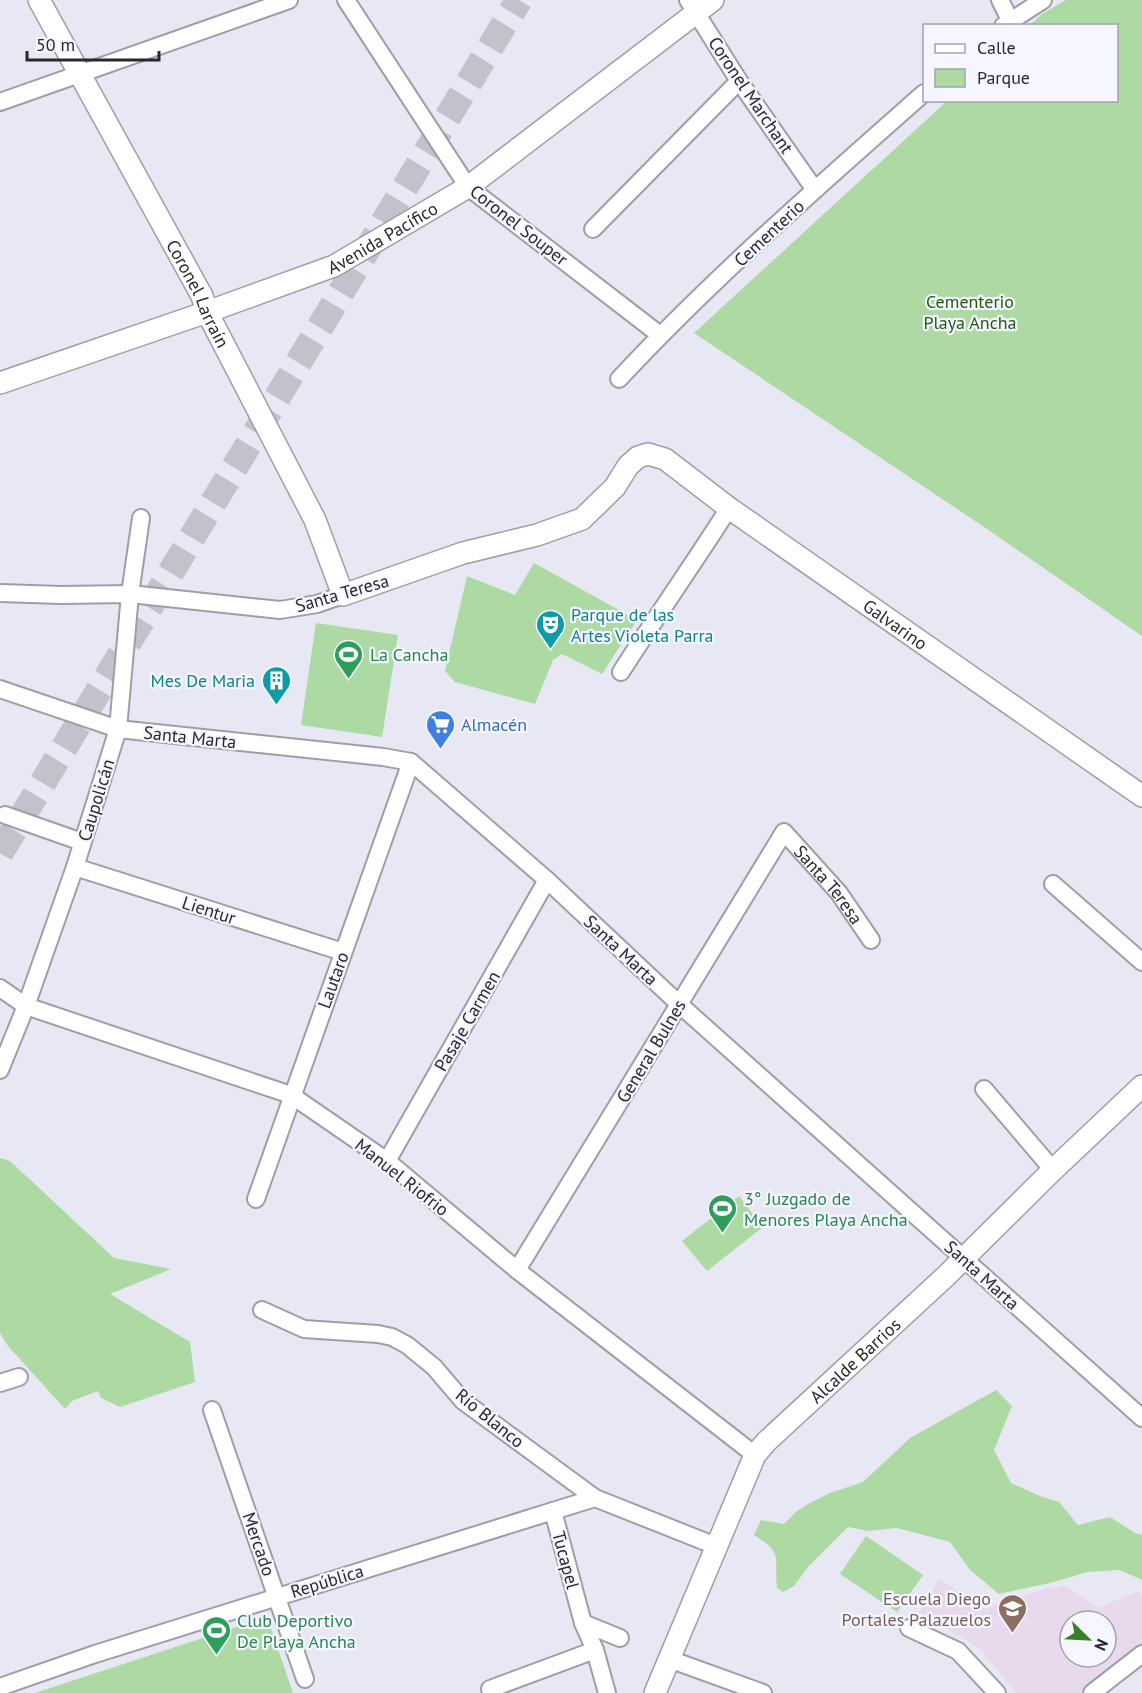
<svg xmlns="http://www.w3.org/2000/svg" width="1142" height="1693" font-family="'PT Sans',sans-serif">
<rect width="100%" height="100%" fill="#e7e8f3"/>
<path fill="#e8d9ed" fill-rule="evenodd" d="M939,1579l47,30 57,-20 23,-3 32,22 40,-17 4,5v48l-63,49h-63l-37,-45 -60,-36zM1070,1621h36v36h-36z"/>
<g fill="#acdaa2">
<path d="M1066,0h76v636l-155,-107 -293,-196 253,-232 169,-1v-74l-86,-1 12,-11z"/>
<path d="M534,563l103,57 -35,54 -40,-20 -9,6 -18,44 -80,-22 -10,-11 22,-95 48,19z"/>
<path d="M316,623l82,12 -16,102 -81,-12z"/>
<path d="M0,1158l10,3 104,97 57,11 -61,25 80,48 5,40 -75,25 -19,-9 -3,-7 -26,10 -7,8 -57,-63 -8,-13z"/>
<path d="M739,1196l24,31 -56,44 -25,-30z"/>
<path d="M996,1390l16,16 -18,44 17,33 31,14 17,5 19,23 32,-8 25,16 7,2v45l-22,-10 -33,2 -33,10 -55,12 -29,-24 -20,-28 -53,-14 -29,3 -20,-4 -40,40 -14,19 -11,6 -6,-4c-3,-32 7,-34 -23,-53l7,-15 23,4 13,-13 11,-7 22,-11 33,-11 47,-44z"/>
<path d="M866,1536l57,39 -26,37 -57,-38z"/>
<path d="M267,1617l26,76h-258z"/>
</g>
<g fill="none" stroke-linecap="round" stroke-linejoin="round">
<path stroke="#c1c2cb" stroke-width="27" stroke-dasharray="27 14" stroke-linecap="butt" d="M0,853l519,-853"/>
<defs>
<g id="minor">
<path d="M346,0l122,187 192,148"/>
<path d="M688,0l51,81 76,109"/>
<path d="M1000,0l10,20"/>
<path d="M1003,26l40,-26"/>
<path d="M0,102l289,-102"/>
<path d="M593,229l146,-148"/>
<path d="M619,379c95,-102 201,-194 305,-286"/>
<path d="M0,593l61,2 69,-1 150,16 37,-6 26,-9"/>
<path d="M621,672c35,-55 73,-109 108,-164"/>
<path d="M0,689l118,40 265,28 28,5 136,118 132,124 463,414"/>
<path d="M5,815l77,27"/>
<path d="M75,867l268,85"/>
<path d="M1053,884l89,78"/>
<path d="M0,988l26,18 265,89 96,66 130,109 238,185"/>
<path d="M0,1070l26,-64 49,-139 43,-138 12,-135 11,-76"/>
<path d="M984,1089l69,81"/>
<path d="M387,1161l160,-281"/>
<path d="M256,1199l155,-437"/>
<path id="s1" d="M517,1270l267,-438 55,61 32,47"/>
<path d="M262,1310l42,19 74,5 14,3 15,8 27,22 29,34 132,97 121,48"/>
<path d="M0,1383l19,-6"/>
<path d="M212,1410l93,269"/>
<path d="M595,1498l-42,13 30,112 12,27 12,43"/>
<path d="M583,1623l37,15"/>
<path d="M909,1628l49,23 39,42"/>
<path d="M669,1659l94,34"/>
<path d="M0,1687l95,-33 458,-143"/>
<path d="M490,1689l105,-39"/>
<path d="M1092,1693l50,-39"/>
</g>
<g id="tertiary">
<path id="s2" d="M39,0l163,296 5,16 108,208 28,75 120,-42 74,-18 45,-16 33,-32 13,-21 10,-9 10,-3 17,5 64,49 413,288"/>
<path id="s3" d="M0,383l207,-71 127,-46 134,-79 245,-187"/>
<path id="s4" d="M655,1693l100,-238 11,-13 180,-166 107,-106 89,-84"/>
</g>
</defs>
<use href="#minor" stroke="#9e9ea9" stroke-width="20"/>
<use href="#tertiary" stroke="#9e9ea9" stroke-width="24"/>
<use href="#minor" stroke="#fff" stroke-width="16"/>
<use href="#tertiary" stroke="#fff" stroke-width="21"/>
</g>
<defs>
<symbol id="theatre-pin" viewBox="-11 -11 22 30"><path d="M0 17L-7.5 6A9.5 9.5 0 1 1 7.5 6Z" fill="#0f9aa8" stroke="#f5f6ff"/><path d="M-5-5.5Q0-4 5-5.5V0Q5 5 0 6Q-5 5-5 0ZM-3.3-2.5H-1v1.5H-3.3ZM1-2.5H3.3v1.5H1ZM-2.8 1Q0 5.5 2.8 1Z" fill="#fff"/></symbol>
<symbol id="stadium-pin" viewBox="-11 -11 22 30"><path d="M0 17L-7.5 6A9.5 9.5 0 1 1 7.5 6Z" fill="#2e9e5b" stroke="#f5f6ff"/><path d="M0-5a6.5 5 0 1 0 0 10a6.5 5 0 1 0 0-10ZM-3.5-1.8h7v3.6h-7Z" fill="#fff"/></symbol>
<symbol id="building-pin" viewBox="-11 -11 22 30"><path d="M0 17L-7.5 6A9.5 9.5 0 1 1 7.5 6Z" fill="#0f9aa8" stroke="#f5f6ff"/><path d="M-4-6H4V6H1V3H-1V6H-4ZM-2.5-4.3h1.7v1.8h-1.7ZM.8-4.3h1.7v1.8H.8ZM-2.5-1h1.7V.8h-1.7ZM.8-1h1.7V.8H.8Z" fill="#fff"/></symbol>
<symbol id="supermarket-pin" viewBox="-11 -11 22 30"><path d="M0 17L-7.5 6A9.5 9.5 0 1 1 7.5 6Z" fill="#3f7fe0" stroke="#f5f6ff"/><path d="M-6-5.5h2.5l.6 2H6L4.5 2H-2.5L-4.4-4H-6ZM-1.5 3.2a1.3 1.3 0 1 0 .1 0ZM3 3.2a1.3 1.3 0 1 0 .1 0Z" fill="#fff"/></symbol>
<symbol id="school-pin" viewBox="-11 -11 22 30"><path d="M0 17L-7.5 6A9.5 9.5 0 1 1 7.5 6Z" fill="#8d6e63" stroke="#f5f6ff"/><path d="M0-5L7-2L0 1L-7-2ZM-4 1L0 2.5L4 1V4Q0 6-4 4Z" fill="#fff"/></symbol>
</defs>
<g fill-rule="evenodd">
<use href="#theatre-pin" x="534" y="608" width="33" height="45"/>
<use href="#stadium-pin" x="332" y="638" width="33" height="45"/>
<use href="#building-pin" x="260" y="664" width="33" height="45"/>
<use href="#supermarket-pin" x="424" y="708" width="33" height="45"/>
<use href="#stadium-pin" x="706" y="1192" width="33" height="45"/>
<use href="#school-pin" x="996" y="1592" width="33" height="45"/>
<use href="#stadium-pin" x="200" y="1614" width="33" height="45"/>
</g>
<g text-anchor="middle" dominant-baseline="central" stroke-width="4.5" stroke-linejoin="round" paint-order="stroke">
<g font-size="18" fill="#28282d" stroke="#f5f6ff">
<text transform="translate(751 95) rotate(56)">Coronel Marchant</text>
<text transform="translate(519 225) rotate(38)">Coronel Souper</text>
<text transform="translate(769 233) rotate(-43)">Cementerio</text>
<text stroke="none"><textPath href="#s3" startOffset="410">Avenida Pacífico</textPath></text>
<text stroke="none"><textPath href="#s2" startOffset="334">Coronel Larraín</textPath></text>
<text transform="translate(342 593) rotate(-16)">Santa Teresa</text>
<text stroke="none"><textPath href="#s2" startOffset="1316">Galvarino</textPath></text>
<text transform="translate(190 737) rotate(6)">Santa Marta</text>
<text transform="translate(96 800) rotate(-73)">Caupolicán</text>
<text stroke="none"><textPath href="#s1" startOffset="582">Santa Teresa</textPath></text>
<text transform="translate(209 910) rotate(18)">Lientur</text>
<text transform="translate(621 950) rotate(43)">Santa Marta</text>
<text transform="translate(333 980) rotate(-70)">Lautaro</text>
<text transform="translate(467 1021) rotate(-60)">Pasaje Carmen</text>
<text transform="translate(651 1051) rotate(-59)">General Bulnes</text>
<text transform="translate(402 1177) rotate(38)">Manuel Riofrio</text>
<text transform="translate(982 1275) rotate(42)">Santa Marta</text>
<text stroke="none"><textPath href="#s4" startOffset="396">Alcalde Barrios</textPath></text>
<text transform="translate(490 1418) rotate(39)">Río Blanco</text>
<text transform="translate(259 1544) rotate(71)">Mercado</text>
<text transform="translate(566 1560) rotate(75)">Tucapel</text>
<text transform="translate(327 1581) rotate(-17)">República</text>
</g>
<g font-size="18" fill="#1e5c0b" stroke="#f5f6ff">
<text x="970" y="301">Cementerio<tspan x="970" dy="21">Playa Ancha</tspan></text>
</g>
<g font-size="18" fill="#0d838f" stroke="#f5f6ff" text-anchor="start">
<text x="571" y="614">Parque de las<tspan x="571" dy="21">Artes Violeta Parra</tspan></text>
<text x="255" y="680" text-anchor="end">Mes De Maria</text>
</g>
<g font-size="18" fill="#27864d" stroke="#f5f6ff" text-anchor="start">
<text x="370" y="654">La Cancha</text>
<text x="744" y="1198">3° Juzgado de<tspan x="744" dy="21">Menores Playa Ancha</tspan></text>
<text x="237" y="1620">Club Deportivo<tspan x="237" dy="21">De Playa Ancha</tspan></text>
</g>
<g font-size="18" fill="#366cbe" stroke="#f5f6ff" text-anchor="start">
<text x="461" y="724">Almacén</text>
</g>
<g font-size="18" fill="#785e54" stroke="#f5f6ff" text-anchor="end">
<text x="991" y="1598">Escuela Diego<tspan x="991" dy="21">Portales Palazuelos</tspan></text>
</g>
</g>
<rect x="923" y="24" width="195" height="78" fill="#f5f6ff" stroke="#a3a4ab" stroke-width="1.5"/>
<rect x="935" y="44" width="30" height="9" fill="#ffffff" stroke="#a3a4ab" stroke-width="1.5"/>
<text x="977" y="54" font-size="18" fill="#28282d">Calle</text>
<rect x="935" y="69" width="30" height="18" fill="#acdaa2" stroke="#a3a4ab" stroke-width="1.5"/>
<text x="977" y="84" font-size="18" fill="#28282d">Parque</text>
<g transform="translate(1088 1639) rotate(114)"><circle r="28" fill="#f5f6ff" stroke="#a3a4ab" stroke-width="1.5"/>
<path d="M0-4.5L10 22L0 15L-10 22Z" fill="#368028"/>
<text y="-9" font-size="16" font-weight="bold" text-anchor="middle" fill="#28282d">N</text>
</g>
<path d="M27 51v9h132v-9" fill="none" stroke="#28282d" stroke-width="3"/>
<text x="36" y="51" font-size="18" fill="#28282d" stroke="#f5f6ff" stroke-width="4.5" paint-order="stroke">50 m</text>
</svg>
